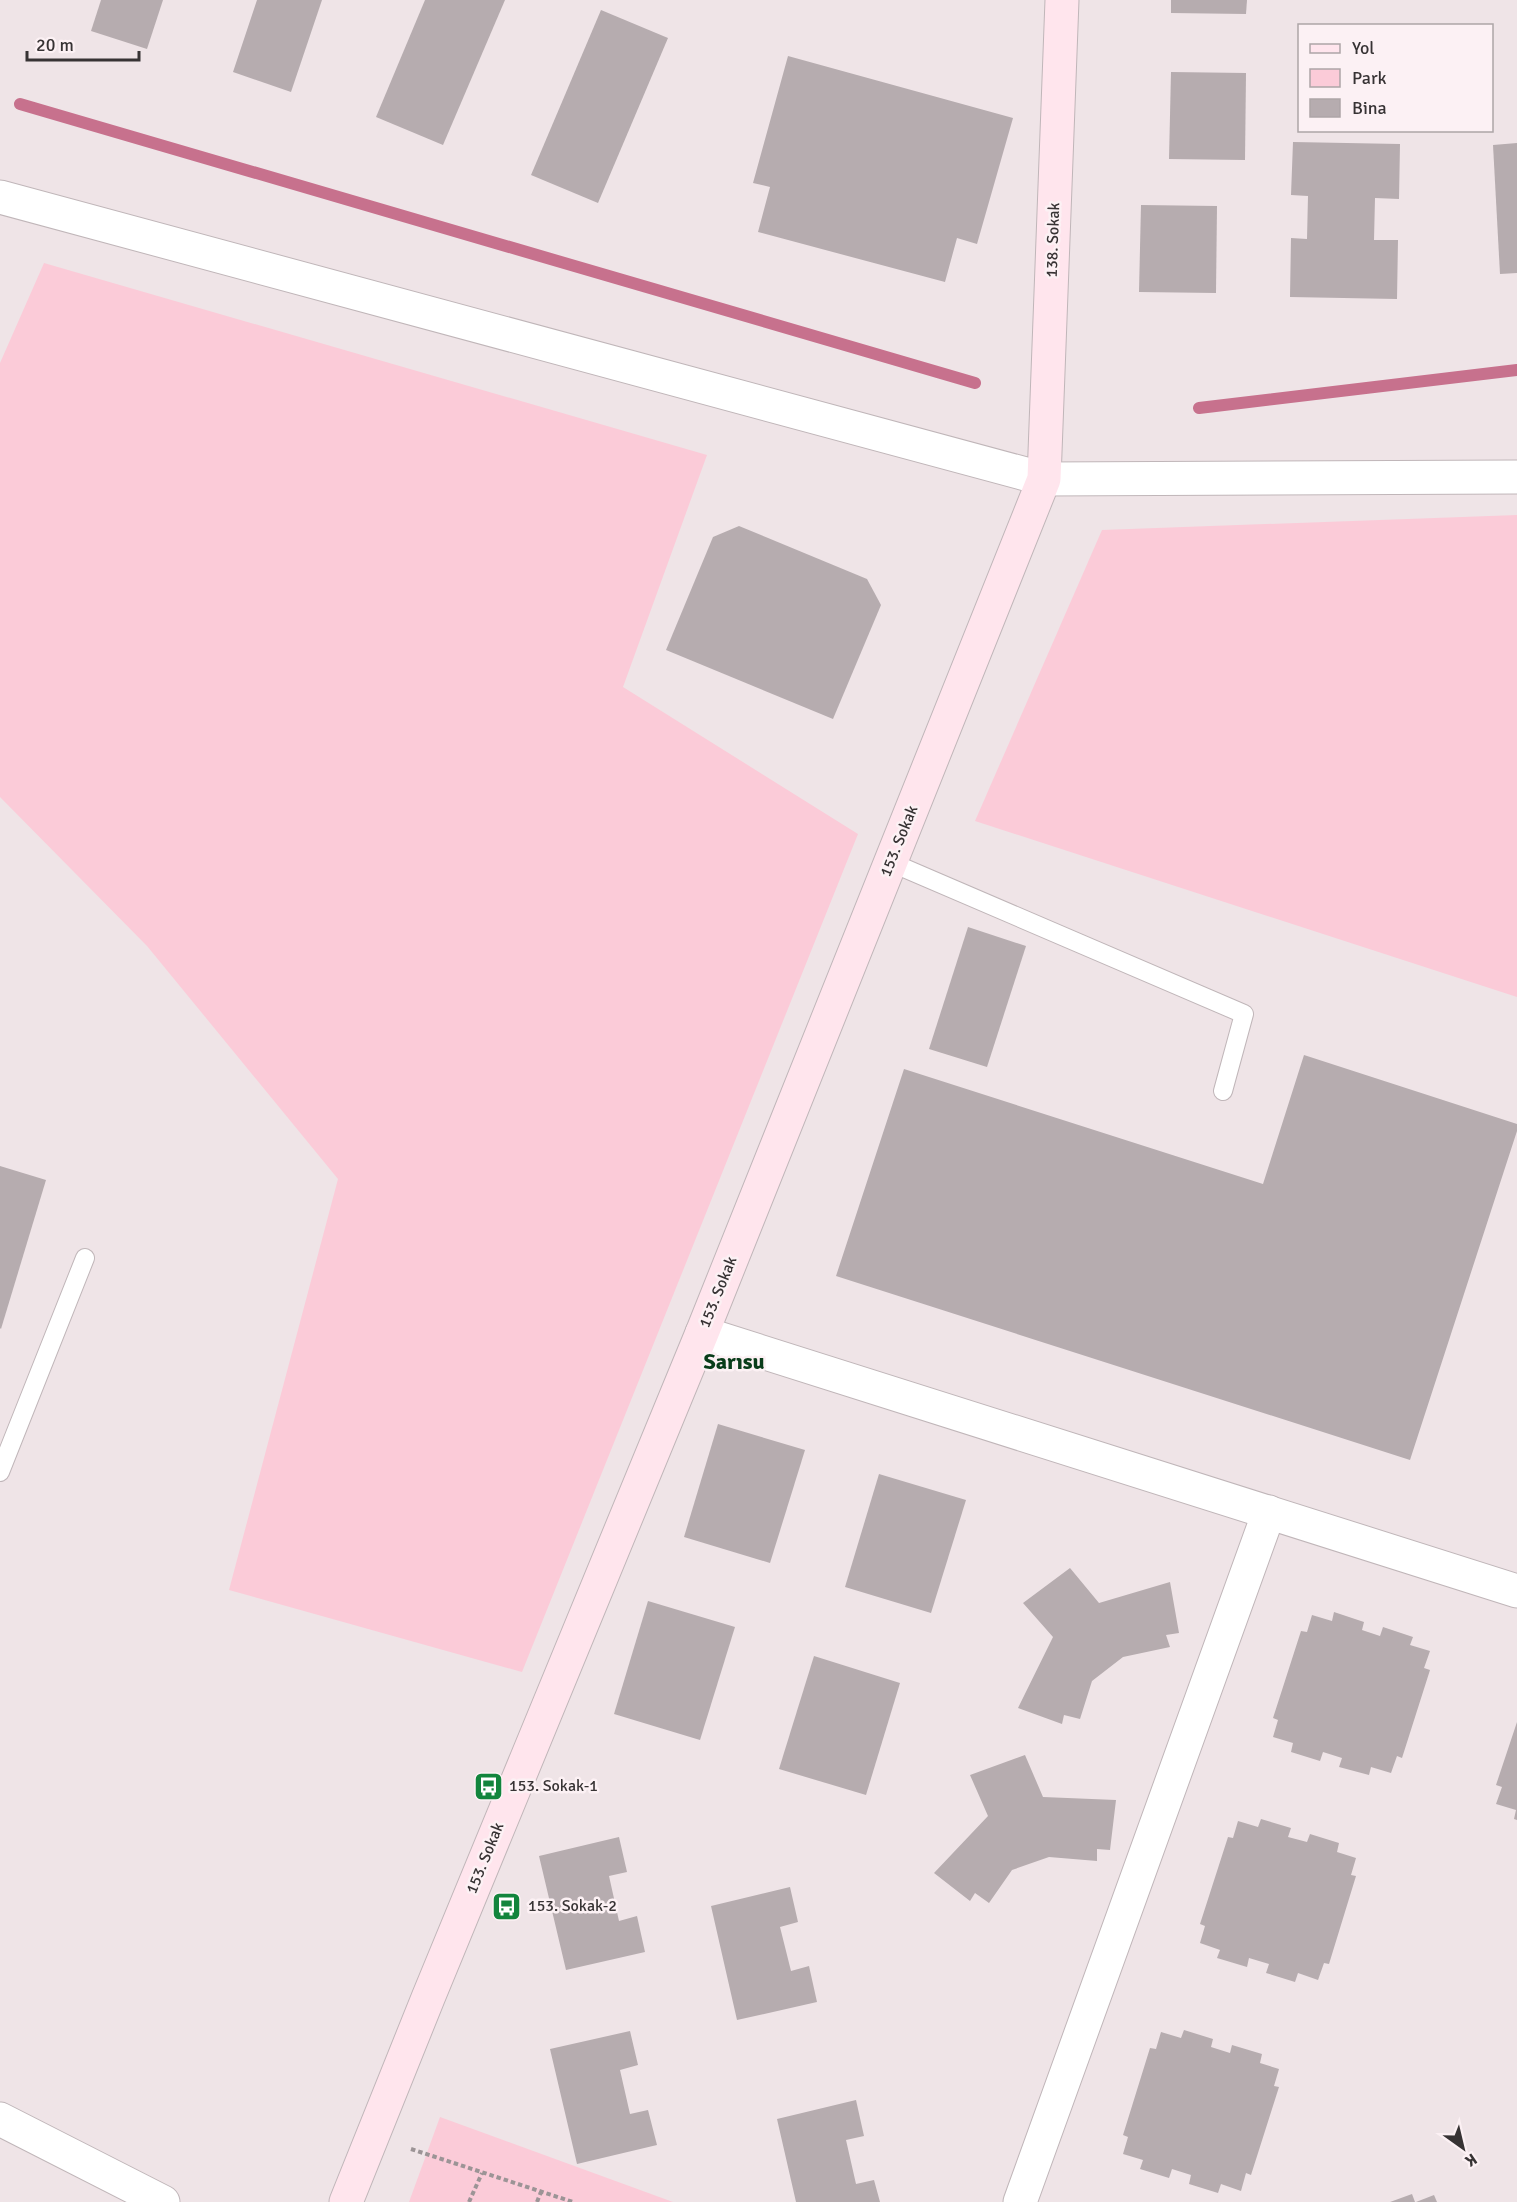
<svg xmlns="http://www.w3.org/2000/svg" width="1517" height="2202" font-family="Signika,sans-serif">
<rect width="100%" height="100%" fill="#efe4e7"/>
<g fill="#fbcbd8">
<path d="M44,263l663,192 -84,232 235,147 -336,838 -293,-82 109,-411 -191,-233 -147,-149v-434z"/>
<path d="M1517,515v482l-542,-176 127,-291z"/>
<path d="M440,2117l233,85h-264z"/>
</g>
<g fill="none" stroke-linecap="round" stroke-linejoin="round">
<g stroke="#c7718d" stroke-width="12">
<path d="M20,104l955,279"/>
<path d="M1199,408l318,-38"/>
</g>
</g>
<g fill="#b6acaf">
<path d="M101,0h62l-16,49 -56,-18z"/>
<path d="M257,0h65l-31,92 -58,-20z"/>
<path d="M425,0h80l-62,145 -67,-28z"/>
<path d="M1171,0h76l-1,14 -75,-1z"/>
<path d="M601,10l67,28 -70,165 -67,-28z"/>
<path d="M788,56l225,62 -36,126 -20,-6 -12,44 -187,-50 12,-45 -17,-4z"/>
<path d="M1171,72l75,1 -1,87 -76,-1z"/>
<path d="M1293,142l107,2 -1,55 -24,-1 -1,42h24l-1,59 -107,-2 1,-59 16,1 1,-43 -17,-1z"/>
<path d="M1517,143v130l-17,1 -7,-129z"/>
<path d="M1141,205l76,1 -1,87 -77,-1z"/>
<path d="M739,526l128,53 14,26 -48,114 -167,-69 47,-113z"/>
<path d="M968,927l58,19 -39,121 -58,-18z"/>
<path d="M1304,1055l213,69v7l-107,329 -574,-184 68,-207 359,115z"/>
<path d="M0,1166l46,14 -45,149 -1,-1z"/>
<path d="M718,1424l87,26 -35,113 -86,-26z"/>
<path d="M879,1474l87,26 -35,113 -86,-26z"/>
<path d="M1070,1568l29,35 71,-21 9,51 -13,2 4,12 -47,10 -31,24 -12,38 -16,-4 -2,9 -44,-16 35,-71 -30,-34z"/>
<path d="M648,1601l87,26 -35,113 -86,-26z"/>
<path d="M1334,1612l30,10 -2,8 18,6 3,-9 30,10 -3,8 20,6 -6,17 6,2 -28,88 -5,-2 -6,17 -20,-6 -2,8 -30,-8 3,-9 -19,-6 -3,9 -29,-9 2,-9 -20,-6 5,-17 -5,-2 28,-87 6,1 5,-17 20,6z"/>
<path d="M814,1656l86,27 -34,112 -87,-26z"/>
<path d="M1517,1722v98l-3,-1 2,-9 -20,-6 6,-17 -6,-2z"/>
<path d="M1025,1755l18,42 73,3 -6,50 -13,-1v12l-48,-4 -37,13 -23,33 -14,-10 -5,8 -36,-28 54,-57 -18,-41z"/>
<path d="M1261,1819l30,9 -3,9 19,5 3,-8 29,9 -2,9 19,6 -5,17 5,1 -27,88 -5,-1 -6,17 -20,-7 -3,9 -29,-9 3,-9 -20,-6 -2,9 -30,-9 3,-8 -20,-7 5,-17 -5,-2 28,-87 5,1 5,-17 20,6z"/>
<path d="M619,1837l8,35 -18,4 10,45 18,-5 8,36 -79,18 -27,-114z"/>
<path d="M790,1887l8,35 -18,5 11,44 18,-5 8,36 -80,18 -26,-114z"/>
<path d="M1184,2030l29,9 -2,8 19,6 2,-8 30,9 -2,9 19,6 -5,17 5,1 -28,88 -5,-2 -5,18 -20,-7 -3,9 -29,-9 2,-9 -19,-6 -3,9 -29,-9 3,-9 -20,-6 5,-17 -5,-2 27,-87 6,1 5,-17 20,6z"/>
<path d="M630,2031l8,34 -18,5 10,44 18,-4 9,35 -80,19 -27,-115z"/>
<path d="M856,2100l8,36 -18,4 10,44 18,-4 6,22h-84l-19,-83z"/>
<path d="M1412,2194l3,8h-25z"/>
<path d="M1434,2195l3,7h-21z"/>
</g>
<g fill="none" stroke-linecap="round" stroke-linejoin="round">
<defs>
<g id="lane">
<path d="M890,862l354,152 -21,77"/>
<path d="M0,1472l85,-214"/>
</g>
<g id="street">
<path d="M0,197l1044,282 473,-2"/>
<path d="M702,1333l815,258"/>
<path d="M0,2119l163,83"/>
<path d="M1020,2202l249,-690"/>
</g>
<path id="secondary" d="M346,2202l82,-204 274,-665 342,-854 18,-479"/>
</defs>
<use href="#lane" stroke="#c0b6b9" stroke-width="20"/>
<use href="#street" stroke="#c0b6b9" stroke-width="35"/>
<use href="#secondary" stroke="#c0b6b9" stroke-width="35"/>
<g stroke="#9c9496" stroke-width="4" stroke-dasharray="4.5 3" stroke-linecap="butt">
<path d="M411,2149l162,53"/>
<path d="M469,2202l13,-29"/>
<path d="M537,2202l4,-10"/>
</g>
<use href="#lane" stroke="#fff" stroke-width="18"/>
<use href="#street" stroke="#fff" stroke-width="33"/>
<use href="#secondary" stroke="#ffe5ed" stroke-width="33"/>
</g>
<defs>
<symbol id="bus-square" viewBox="-11 -11 22 22"><rect x="-9" y="-9" width="18" height="18" rx="4" fill="#12853d" stroke="#fcf1f4"/><path d="M-5-6H5V4H4V6H2V4H-2V6H-4V4H-5ZM-3.5-4V0h7V-4ZM-3.5 1.2v1.5H-2V1.2ZM2 1.2v1.5H3.5V1.2Z" fill="#fff"/></symbol>
</defs>
<g fill-rule="evenodd">
<use href="#bus-square" x="472" y="1770" width="33" height="33"/>
<use href="#bus-square" x="490" y="1890" width="33" height="33"/>
</g>
<g text-anchor="middle" dominant-baseline="central" stroke-width="5" stroke-linejoin="round" paint-order="stroke">
<g font-size="16" fill="#373334" stroke="#fcf1f4">
<text transform="translate(1053 240) rotate(-88)">138. Sokak</text>
<text transform="translate(899 841) rotate(-68)">153. Sokak</text>
<text transform="translate(718 1292) rotate(-68)">153. Sokak</text>
<text transform="translate(485 1858) rotate(-68)">153. Sokak</text>
</g>
<g font-size="16" fill="#373334" stroke="#fcf1f4" text-anchor="start">
<text x="509" y="1786">153. Sokak-1</text>
<text x="528" y="1906">153. Sokak-2</text>
</g>
<g font-size="22" font-weight="bold" fill="#093d1a" stroke="#fcf1f4">
<text x="734" y="1361">Sarısu</text>
</g>
</g>
<rect x="1298" y="24" width="195" height="108" fill="#fcf1f4" stroke="#ada5a7" stroke-width="1.5"/>
<rect x="1310" y="44" width="30" height="9" fill="#ffe5ed" stroke="#ada5a7" stroke-width="1.5"/>
<text x="1352" y="54" font-size="18" fill="#373334">Yol</text>
<rect x="1310" y="69" width="30" height="18" fill="#fbcbd8" stroke="#ada5a7" stroke-width="1.5"/>
<text x="1352" y="84" font-size="18" fill="#373334">Park</text>
<rect x="1310" y="99" width="30" height="18" fill="#b6acaf" stroke="#ada5a7" stroke-width="1.5"/>
<text x="1352" y="114" font-size="18" fill="#373334">Bina</text>
<g transform="translate(1463 2148) rotate(146)" stroke="#fcf1f4" stroke-width="4.5" paint-order="stroke">
<path d="M0-4.5L10 22L0 15L-10 22Z" fill="#373334"/>
<text y="-9" font-size="16" font-weight="bold" text-anchor="middle" fill="#373334">K</text>
</g>
<path d="M27 51v9h112v-9" fill="none" stroke="#373334" stroke-width="3"/>
<text x="36" y="51" font-size="18" fill="#373334" stroke="#fcf1f4" stroke-width="4.5" paint-order="stroke">20 m</text>
</svg>
